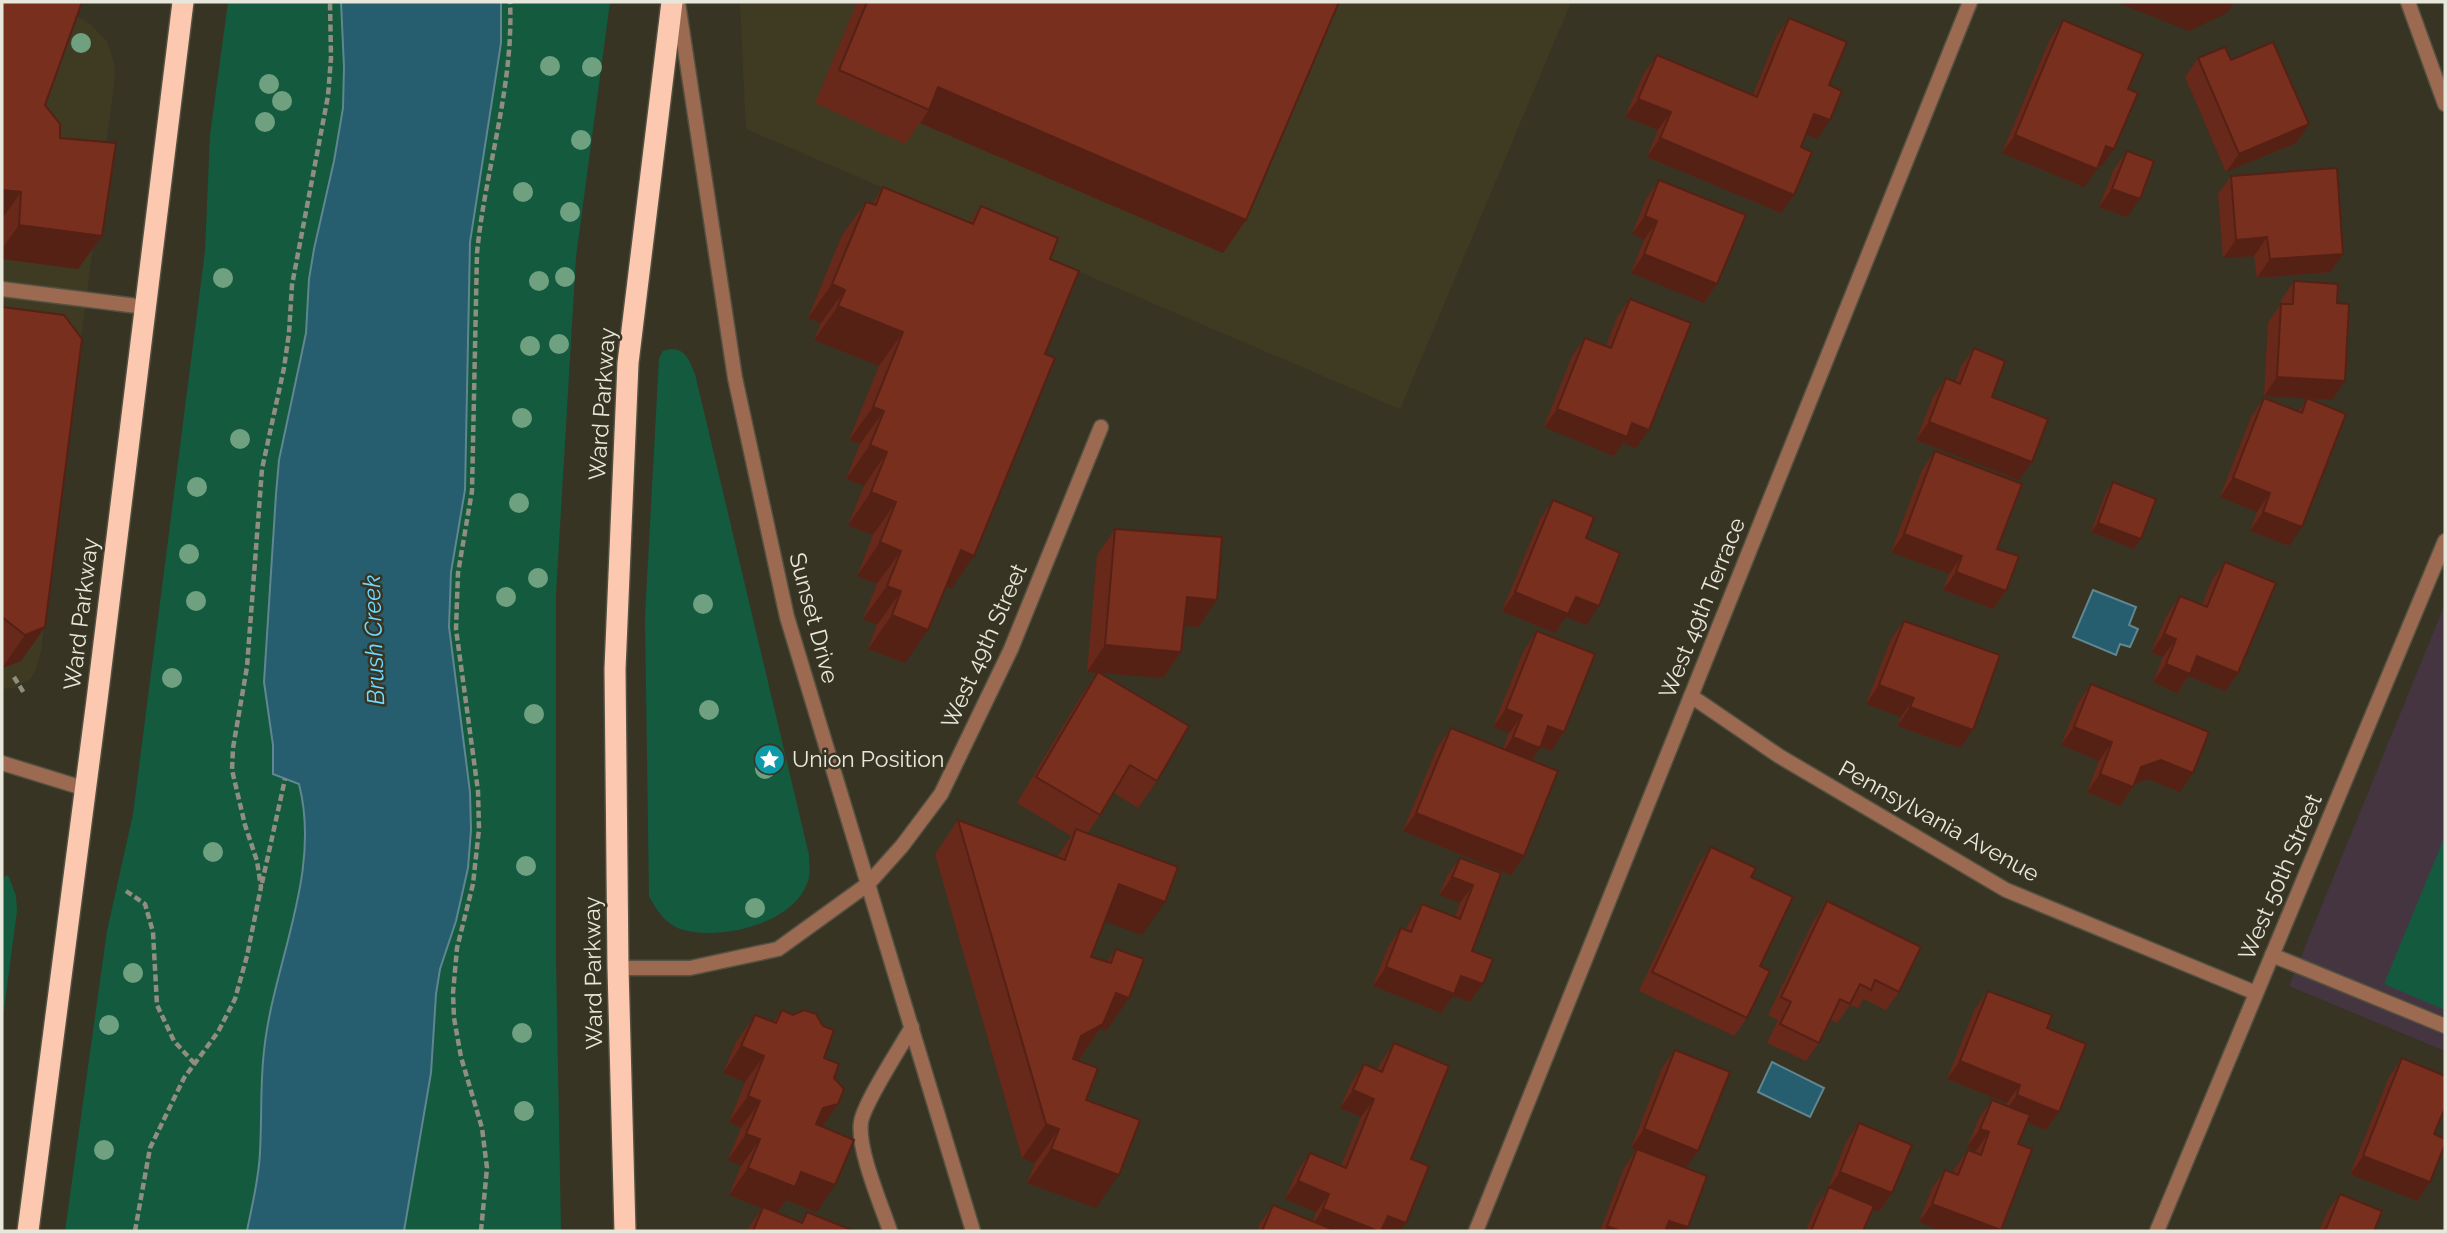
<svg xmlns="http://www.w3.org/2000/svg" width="2447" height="1233" font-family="Raleway,sans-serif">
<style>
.built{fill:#3f3b23}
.education{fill:#453541}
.green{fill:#145a3f}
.water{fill:#265d6f;stroke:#608690;stroke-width:2}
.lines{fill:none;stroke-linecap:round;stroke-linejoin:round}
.lane-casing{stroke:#535141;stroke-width:17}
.street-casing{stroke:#535141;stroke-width:17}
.highway-casing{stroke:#535141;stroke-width:24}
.path{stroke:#908e80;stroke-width:4.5;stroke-dasharray:7 3.5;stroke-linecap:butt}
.lane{stroke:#9c6a50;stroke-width:14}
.street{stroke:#9c6a50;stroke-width:14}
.highway{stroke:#fcc9b0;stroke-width:21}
.tree{fill:#6fa180}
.wall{fill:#68281a}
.shaded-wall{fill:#552115}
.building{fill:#792f1e;stroke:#552115;stroke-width:2}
.labels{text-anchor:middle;stroke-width:5;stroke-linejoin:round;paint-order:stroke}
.street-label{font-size:23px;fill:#e8e7dc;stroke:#373423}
.poi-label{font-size:23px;fill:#e8e7dc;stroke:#373423;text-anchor:start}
.water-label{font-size:24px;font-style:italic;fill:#70daff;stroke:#373423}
</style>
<rect width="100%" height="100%" fill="#373423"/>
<!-- built -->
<g class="built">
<polygon points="2,2 67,10 91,25 107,42 114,63 115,76 41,650 35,672 30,679 14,688 2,689"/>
<polygon points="740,2 1571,2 1400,409 746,129"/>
</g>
<!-- education -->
<polygon class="education" points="2445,604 2445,1051 2289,986"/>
<!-- green -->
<g class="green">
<polygon points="228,2 610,2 576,257 556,594 556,960 561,1231 65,1231 107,931 133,814 205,251 210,135"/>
<path d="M670 349C687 349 689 361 695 374L809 855C809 862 810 871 809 877 799 922 727 939 688 931 669 928 657 912 649 896L645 617 659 358 663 351Z"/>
<polygon points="2445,836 2445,1010 2384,984"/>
<polygon points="8,875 16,896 17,911 2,1025 2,893 4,877"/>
</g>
<!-- water -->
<g class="water">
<path d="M341 2H501V43L470 242 465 490 451 572 449 627 470 792 471 830 468 868 456 921 440 969 436 994 431 1073 404 1231H247C252 1205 259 1179 260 1152 262 1119 260 1085 264 1051 273 963 322 874 299 784L273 774V745L264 682 276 494 279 460 306 333 309 279 314 249 334 161 343 108 344 67Z"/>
<polygon points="2093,590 2136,607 2129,625 2138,629 2130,647 2120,644 2116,655 2073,637"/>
<polygon points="1772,1062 1824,1088 1810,1117 1758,1092"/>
</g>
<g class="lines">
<defs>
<g id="lane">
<polyline points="2,289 145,307"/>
<polyline points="2272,955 2445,1026"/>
<path d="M890 1231C881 1204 857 1149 861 1122 864 1103 900 1048 912 1027"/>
</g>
<g id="street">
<polyline points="2408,2 2445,104"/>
<polyline points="678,3 735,378 787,617 973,1231"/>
<polyline points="1691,696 1779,756 2006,890 2256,993"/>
<polyline points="2,763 86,789"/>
<polyline points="618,968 690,968 778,949 868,884 902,846 941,794 1011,649 1101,427"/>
<polyline points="1476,1231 1970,2"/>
<polyline points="2157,1231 2445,541"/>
</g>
<g id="highway">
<polyline points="28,1231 97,700 183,2"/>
<polyline points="625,1231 618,968 615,669 628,363 672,2"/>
</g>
</defs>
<!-- lane casing -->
<use href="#lane" class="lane-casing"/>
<!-- street casing -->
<use href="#street" class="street-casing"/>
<!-- highway casing -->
<use href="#highway" class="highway-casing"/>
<!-- path -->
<g class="path">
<polyline points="14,677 24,693"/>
<polyline points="262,883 285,779"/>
<polyline points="126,891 145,904 153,932 157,1005 174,1041 195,1064"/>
<polyline points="135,1231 150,1148 184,1078 218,1032 235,999 247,956 261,887 257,861 245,825 232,770 233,748 247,667 262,469 284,368 289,333 292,285 328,96 331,58 330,2"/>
<path d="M481 1231 487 1168 482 1128 461 1057 454 1018 453 993 457 948 473 884 479 829 478 791 456 629 458 573 472 491 477 253C485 170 514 86 510 2"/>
</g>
<!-- lane -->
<use href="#lane" class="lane"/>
<!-- street -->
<use href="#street" class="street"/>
<!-- highway -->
<use href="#highway" class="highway"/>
</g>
<!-- trees -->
<g class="tree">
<circle cx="81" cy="43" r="10"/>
<circle cx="550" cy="66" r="10"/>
<circle cx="592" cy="67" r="10"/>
<circle cx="269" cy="84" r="10"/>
<circle cx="282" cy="101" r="10"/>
<circle cx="265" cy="122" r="10"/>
<circle cx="581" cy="140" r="10"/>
<circle cx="523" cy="192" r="10"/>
<circle cx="570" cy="212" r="10"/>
<circle cx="565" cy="277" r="10"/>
<circle cx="223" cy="278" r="10"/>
<circle cx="539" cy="281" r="10"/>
<circle cx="559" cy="344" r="10"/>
<circle cx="530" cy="346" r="10"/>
<circle cx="522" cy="418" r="10"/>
<circle cx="240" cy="439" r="10"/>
<circle cx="197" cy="487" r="10"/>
<circle cx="519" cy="503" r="10"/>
<circle cx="189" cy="554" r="10"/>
<circle cx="538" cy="578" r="10"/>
<circle cx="506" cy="597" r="10"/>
<circle cx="196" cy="601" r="10"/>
<circle cx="703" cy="604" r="10"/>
<circle cx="172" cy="678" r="10"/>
<circle cx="709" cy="710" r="10"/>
<circle cx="534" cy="714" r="10"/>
<circle cx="765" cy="769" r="10"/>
<circle cx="213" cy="852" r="10"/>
<circle cx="526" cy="866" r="10"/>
<circle cx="755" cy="908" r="10"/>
<circle cx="133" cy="973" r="10"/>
<circle cx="109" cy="1025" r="10"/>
<circle cx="522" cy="1033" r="10"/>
<circle cx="524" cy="1111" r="10"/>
<circle cx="104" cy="1150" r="10"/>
</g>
<!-- wall -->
<g class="wall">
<polygon points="2,2 60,138 78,269 2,259"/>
<polygon points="857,2 1339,2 1246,220 1223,253 920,123 905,144 815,103"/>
<polygon points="1789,18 1829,85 1817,139 1806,134 1801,147 1794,195 1781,213 1647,157 1658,130 1625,117 1644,73 1657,55 1753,95 1776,37"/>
<polygon points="2063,20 2128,89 2114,149 2101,167 2098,166 2084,187 2002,153 2050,39"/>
<polygon points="2198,58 2231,60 2309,124 2296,143 2226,172 2185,77"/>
<polygon points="2127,151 2127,217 2099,207 2114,169"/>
<polygon points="2231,176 2343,254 2330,272 2257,278 2254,256 2223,258 2218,194"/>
<polygon points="1659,180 1717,284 1704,303 1631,273 1644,240 1632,234 1646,199"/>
<polygon points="883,187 969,222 981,206 1050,259 1045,354 951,589 946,587 905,663 868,649 877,625 863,619 877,584 857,576 873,535 848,525 864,486 846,479 860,444 849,440 879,366 814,340 821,323 808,318 842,235 866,202 872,204"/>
<polygon points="2294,281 2332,400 2264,396 2268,322 2281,304 2281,300"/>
<polygon points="1630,299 1636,448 1623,443 1614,456 1544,427 1572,356 1585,338 1606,346 1617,317"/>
<polygon points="2,307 82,339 21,661 2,668"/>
<polygon points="1974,348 1992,397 2019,480 1916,440 1933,397 1946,378 1955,382 1961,366"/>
<polygon points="2264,398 2298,412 2307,398 2289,546 2250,531 2257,512 2220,497 2251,417"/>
<polygon points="1935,451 1997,549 2006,591 1993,609 1943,590 1949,574 1891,552 1922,470"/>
<polygon points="2113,482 2141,539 2134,549 2091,532 2106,492"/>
<polygon points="1553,500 1586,538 1586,625 1566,617 1555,633 1502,611 1540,519"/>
<polygon points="1115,529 1217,600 1198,627 1184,625 1181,652 1163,678 1101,673 1157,781 1138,808 1114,793 1100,815 1087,834 1142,935 1105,921 1091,957 1107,962 1116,949 1106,1031 1100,1029 1080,1058 1076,1060 1086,1100 1096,1208 1027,1183 1035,1163 1022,1158 935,854 958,820 1057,857 1071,836 1017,803 1080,698 1097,673 1087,672 1097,555"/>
<polygon points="2225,562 2225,691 2188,676 2177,693 2153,682 2163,657 2151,652 2167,615 2180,596 2202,605 2212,580"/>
<polygon points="1904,621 1960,748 1897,726 1901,717 1866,704 1891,639"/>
<polygon points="1537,631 1564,732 1551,751 1540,746 1531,760 1524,856 1511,875 1403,831 1438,746 1451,728 1503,749 1509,733 1493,727 1524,650"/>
<polygon points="2091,684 2180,792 2148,779 2135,784 2120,806 2087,792 2099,761 2061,745 2078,703"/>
<polygon points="1711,847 1751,877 1760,966 1747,1018 1734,1036 1639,991 1698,865"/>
<polygon points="1460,858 1501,873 1472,951 1470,1002 1453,996 1441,1013 1373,986 1388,947 1401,928 1406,930 1409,923 1422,904 1455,917 1460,903 1439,895 1447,876"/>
<polygon points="1827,901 1899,992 1886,1010 1864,999 1858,1008 1850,1005 1837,1023 1830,1019 1819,1043 1806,1061 1767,1043 1778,1020 1768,1015 1814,920"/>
<polygon points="1988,991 2047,1028 2046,1130 2027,1122 2018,1144 1919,1222 1932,1188 1945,1170 1953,1173 1955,1168 1968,1150 1975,1153 1976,1151 1967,1147 1979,1118 1992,1100 2007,1106 2007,1103 1947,1079 1975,1009"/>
<polygon points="782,1010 824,1058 834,1078 838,1104 822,1127 817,1212 786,1200 777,1213 800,1222 807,1212 854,1231 746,1231 762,1208 729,1195 741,1166 728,1160 741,1128 729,1122 745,1082 723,1073 736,1042 755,1015 773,1022"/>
<polygon points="1394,1043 1411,1159 1406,1223 1400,1231 1257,1231 1260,1223 1273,1205 1313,1221 1316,1212 1285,1199 1297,1172 1310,1153 1341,1166 1361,1117 1340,1108 1351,1083 1364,1064 1377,1070 1381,1062"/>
<polygon points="1675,1050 1686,1168 1685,1231 1600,1231 1624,1168 1636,1150 1631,1148 1662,1068"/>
<polygon points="2402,1058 2434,1134 2430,1182 2417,1201 2350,1174 2389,1077"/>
<polygon points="1859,1123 1892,1193 1879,1212 1873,1209 1863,1231 1806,1231 1816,1206 1827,1191 1846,1142"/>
<polygon points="2340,1194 2374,1231 2319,1231 2327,1212"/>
</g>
<!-- shaded-wall -->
<g class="shaded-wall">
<polygon points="2116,2 2234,2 2227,13 2189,31"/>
<polygon points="938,87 1246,220 1223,253 920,123 929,110"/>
<polygon points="1638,99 1671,112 1658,130 1625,117"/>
<polygon points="1814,114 1830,120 1817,139 1801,132"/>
<polygon points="2309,124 2296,143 2226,172 2239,154"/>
<polygon points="2015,135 2097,169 2084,187 2002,153"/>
<polygon points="1660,138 1794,195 1781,213 1647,157"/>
<polygon points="2106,146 2114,149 2101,167 2093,164"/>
<polygon points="2112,189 2140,199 2127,217 2099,207"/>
<polygon points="2,190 21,192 2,219"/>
<polygon points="1645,216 1657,221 1644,240 1632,234"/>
<polygon points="19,225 102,236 78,269 2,259 2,249"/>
<polygon points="2267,237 2254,256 2223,258 2236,240"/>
<polygon points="1644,254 1717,284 1704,303 1631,273"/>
<polygon points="2343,254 2330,272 2257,278 2270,259"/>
<polygon points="832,284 845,290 821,323 808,318"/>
<polygon points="838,306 903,332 879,366 814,340"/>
<polygon points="2277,377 2345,381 2332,400 2264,396"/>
<polygon points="873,407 884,411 860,444 849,440"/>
<polygon points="1557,409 1632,423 1649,430 1636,448 1623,443 1614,456 1544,427"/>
<polygon points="1929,422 2032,462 2019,480 1916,440"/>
<polygon points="870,445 887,452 864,486 846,479"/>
<polygon points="2233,478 2270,493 2257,512 2220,497"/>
<polygon points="871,492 896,502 873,535 848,525"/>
<polygon points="2263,512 2302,527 2289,546 2250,531"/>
<polygon points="2098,523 2141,539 2134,549 2091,532"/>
<polygon points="1904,534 1962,556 1949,574 1891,552"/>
<polygon points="880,542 901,551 877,584 857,576"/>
<polygon points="961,550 974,556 951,589 937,584"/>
<polygon points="1956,572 2006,591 1993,609 1943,590"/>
<polygon points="887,586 901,591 877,625 863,619"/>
<polygon points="1515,592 1576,597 1599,606 1586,625 1566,617 1555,633 1502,611"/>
<polygon points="1187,597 1217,600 1198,627 1168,624"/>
<polygon points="892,615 928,630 905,663 868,649"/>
<polygon points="45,627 21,661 2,668 25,635"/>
<polygon points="2164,634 2176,639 2163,657 2151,652"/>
<polygon points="1105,645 1181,652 1163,678 1087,672"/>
<polygon points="2197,656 2238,673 2225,691 2188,676 2177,693 2153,682 2166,664"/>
<polygon points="1879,685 1914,698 1901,717 1866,704"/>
<polygon points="1910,707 1973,730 1960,748 1897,726"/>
<polygon points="1506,709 1522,715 1509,733 1493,727"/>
<polygon points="1548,726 1564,732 1551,751 1535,744"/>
<polygon points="2074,727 2112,742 2099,761 2061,745"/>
<polygon points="1513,737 1540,748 1527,766 1500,756"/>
<polygon points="2161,760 2193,773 2180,792 2148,779 2130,786 2133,787 2120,806 2087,792 2100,774 2141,767"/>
<polygon points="1416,813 1524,856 1511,875 1403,831"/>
<polygon points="1452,877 1473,885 1460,903 1439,895"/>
<polygon points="1119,884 1165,902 1142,935 1095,918"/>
<polygon points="1386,967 1461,976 1483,984 1470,1002 1453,996 1441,1013 1373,986"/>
<polygon points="1116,993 1129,998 1106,1031 1100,1029 1080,1058 1058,1070 1081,1036"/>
<polygon points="741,1046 764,1056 745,1082 723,1073"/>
<polygon points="1960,1061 2020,1085 2007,1103 1947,1079"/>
<polygon points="1353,1090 1374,1099 1361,1117 1340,1108"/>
<polygon points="2017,1095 2059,1112 2046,1130 2004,1113"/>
<polygon points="748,1096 760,1101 741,1128 729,1122"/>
<polygon points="838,1104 819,1131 805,1134 823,1108"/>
<polygon points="1046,1124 1059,1129 1035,1163 1022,1158"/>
<polygon points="1644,1129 1698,1151 1685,1169 1631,1148"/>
<polygon points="1980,1129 1989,1132 1976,1151 1967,1147"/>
<polygon points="746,1134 760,1139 741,1166 728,1160"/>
<polygon points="1051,1149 1119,1175 1096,1208 1027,1183"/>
<polygon points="2363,1156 2430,1182 2417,1201 2350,1174"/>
<polygon points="748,1168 801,1172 835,1185 817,1212 786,1200 776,1214 729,1195"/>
<polygon points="1840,1172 1892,1193 1879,1212 1828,1191 1829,1187 1827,1191"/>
<polygon points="1298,1181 1329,1194 1316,1212 1285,1199"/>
<polygon points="1932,1204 2001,1230 2000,1231 1942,1231 1919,1222"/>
<polygon points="1323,1209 1388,1216 1406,1223 1400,1231 1319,1231 1310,1228"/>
<polygon points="1669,1221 1688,1227 1685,1231 1662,1231"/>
<polygon points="1607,1226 1621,1231 1604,1231"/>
</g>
<!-- building -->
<g class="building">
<polygon points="2,2 82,2 45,105 60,124 60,138 116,143 102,236 19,225 21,192 2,190"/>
<polygon points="867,2 1339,2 1246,220 938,87 929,110 839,70"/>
<polygon points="1789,18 1847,42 1829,85 1842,91 1830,120 1814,114 1801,147 1812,152 1794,195 1660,138 1671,112 1638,99 1657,55 1757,97"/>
<polygon points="2063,20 2143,54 2128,89 2138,93 2114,149 2106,146 2097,169 2015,135"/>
<polygon points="2273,42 2309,124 2239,154 2198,58 2225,47 2231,60"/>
<polygon points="2127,151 2154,161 2140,199 2112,189"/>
<polygon points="2337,168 2343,254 2270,259 2267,237 2236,240 2231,176"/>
<polygon points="1659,180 1746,215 1717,284 1644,254 1657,221 1645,216"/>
<polygon points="883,187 973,224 981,206 1058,238 1050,259 1079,271 1045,354 1055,358 974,556 961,550 928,630 892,615 901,591 887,586 901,551 880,542 896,502 871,492 887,452 870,445 884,411 873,407 903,332 838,306 845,290 832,284 866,202 876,205"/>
<polygon points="2294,281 2338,284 2337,303 2349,304 2345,381 2277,377 2281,304 2293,304"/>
<polygon points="1630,299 1691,323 1649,430 1632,423 1627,437 1557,409 1585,338 1611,348"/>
<polygon points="2,307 64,315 82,339 45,627 25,635 2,617"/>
<polygon points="1974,348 2005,361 1992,397 2048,419 2032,462 1929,422 1946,378 1960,384"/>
<polygon points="2264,398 2302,413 2307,398 2346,414 2302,527 2263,512 2270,493 2233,478"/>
<polygon points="1935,451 2022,484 1997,549 2019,556 2006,591 1956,572 1962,556 1904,534"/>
<polygon points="2113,482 2156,499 2141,539 2098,523"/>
<polygon points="1553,500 1594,517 1586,538 1620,553 1599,606 1576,597 1568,614 1515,592"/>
<polygon points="1115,529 1222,537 1217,600 1187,597 1181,652 1105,645"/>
<polygon points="2225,562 2276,583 2238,673 2197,656 2190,674 2166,664 2176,639 2164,634 2180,596 2207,607"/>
<polygon points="1904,621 2000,655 1973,730 1910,707 1914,698 1879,685"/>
<polygon points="1537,631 1595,654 1564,732 1548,726 1540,748 1513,737 1522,715 1506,709"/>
<polygon points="1098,672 1189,726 1157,781 1130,765 1100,815 1036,777"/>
<polygon points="2091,684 2209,732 2193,773 2161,760 2141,767 2133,787 2100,774 2112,742 2074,727"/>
<polygon points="1451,728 1558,771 1524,856 1416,813"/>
<polygon points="958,820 1065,860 1076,829 1178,867 1165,902 1119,884 1091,957 1111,963 1116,949 1144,959 1129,998 1116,993 1103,1024 1081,1036 1073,1059 1098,1068 1086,1100 1140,1120 1119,1175 1051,1149 1059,1129 1046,1124"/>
<polygon points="1711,847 1756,868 1751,877 1793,897 1760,966 1770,971 1747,1018 1652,972"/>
<polygon points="1460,858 1501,873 1472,951 1493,959 1483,984 1461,976 1454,994 1386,967 1401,928 1411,932 1422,904 1460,919 1473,885 1452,877"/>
<polygon points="1827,901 1921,947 1899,992 1875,980 1871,990 1860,984 1850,1004 1840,999 1819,1043 1780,1024 1791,1002 1781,997"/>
<polygon points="1988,991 2052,1015 2047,1028 2086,1044 2059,1112 2017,1095 2020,1085 1960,1061"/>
<polygon points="782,1010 793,1015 804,1010 816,1014 823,1026 834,1030 824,1058 839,1064 834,1078 844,1089 838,1104 823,1108 816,1124 854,1140 835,1185 801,1172 795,1187 748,1168 760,1139 746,1134 760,1101 748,1096 764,1056 741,1046 755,1015 776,1023"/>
<polygon points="1394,1043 1449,1066 1411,1159 1429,1166 1406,1223 1388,1216 1381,1231 1378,1231 1323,1209 1329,1194 1298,1181 1310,1153 1346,1168 1374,1099 1353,1090 1364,1064 1382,1072"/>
<polygon points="1675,1050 1730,1072 1698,1151 1644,1129"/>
<polygon points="2402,1058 2445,1076 2445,1108 2434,1134 2445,1139 2445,1144 2430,1182 2363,1156"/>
<polygon points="1992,1100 2030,1115 2018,1144 2032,1149 2001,1230 1932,1204 1945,1170 1958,1175 1968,1150 1981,1155 1989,1132 1980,1129"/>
<polygon points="1859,1123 1912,1145 1892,1193 1840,1172"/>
<polygon points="1637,1149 1707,1176 1688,1227 1669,1221 1665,1231 1621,1231 1607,1226"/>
<polygon points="1829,1187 1874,1206 1863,1231 1811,1231"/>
<polygon points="2340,1194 2382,1211 2374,1231 2325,1231"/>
<polygon points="1273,1205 1336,1231 1262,1231"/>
<polygon points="763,1207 802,1223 807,1212 854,1231 753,1231"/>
</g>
<!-- icons -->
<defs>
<symbol id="sight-disc" viewBox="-11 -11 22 22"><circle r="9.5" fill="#0f9aa8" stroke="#373423"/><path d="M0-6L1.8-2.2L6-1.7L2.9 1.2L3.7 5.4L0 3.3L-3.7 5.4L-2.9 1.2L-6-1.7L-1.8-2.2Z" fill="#fff"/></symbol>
</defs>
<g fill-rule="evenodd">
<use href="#sight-disc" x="752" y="742" width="35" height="35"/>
</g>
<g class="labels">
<!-- street labels -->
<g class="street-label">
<text transform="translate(602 404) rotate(-86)" y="8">Ward Parkway</text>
<text transform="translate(1702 608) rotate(-68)" y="8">West 49th Terrace</text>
<text transform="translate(81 614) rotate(-83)" y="8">Ward Parkway</text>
<text transform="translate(814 618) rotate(75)" y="8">Sunset Drive</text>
<text transform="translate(984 646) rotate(-66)" y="8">West 49th Street</text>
<text transform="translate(1939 821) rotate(29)" y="8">Pennsylvania Avenue</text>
<text transform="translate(2280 877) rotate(-67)" y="8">West 50th Street</text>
<text transform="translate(593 973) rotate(-91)" y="8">Ward Parkway</text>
</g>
<!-- poi labels -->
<g class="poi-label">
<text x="792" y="767">Union Position</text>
</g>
<!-- water labels -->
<g class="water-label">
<text transform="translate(374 640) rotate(-92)" y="8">Brush Creek</text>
</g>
</g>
<!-- border -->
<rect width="2447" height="1233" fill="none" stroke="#e8e7dc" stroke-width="7"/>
</svg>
